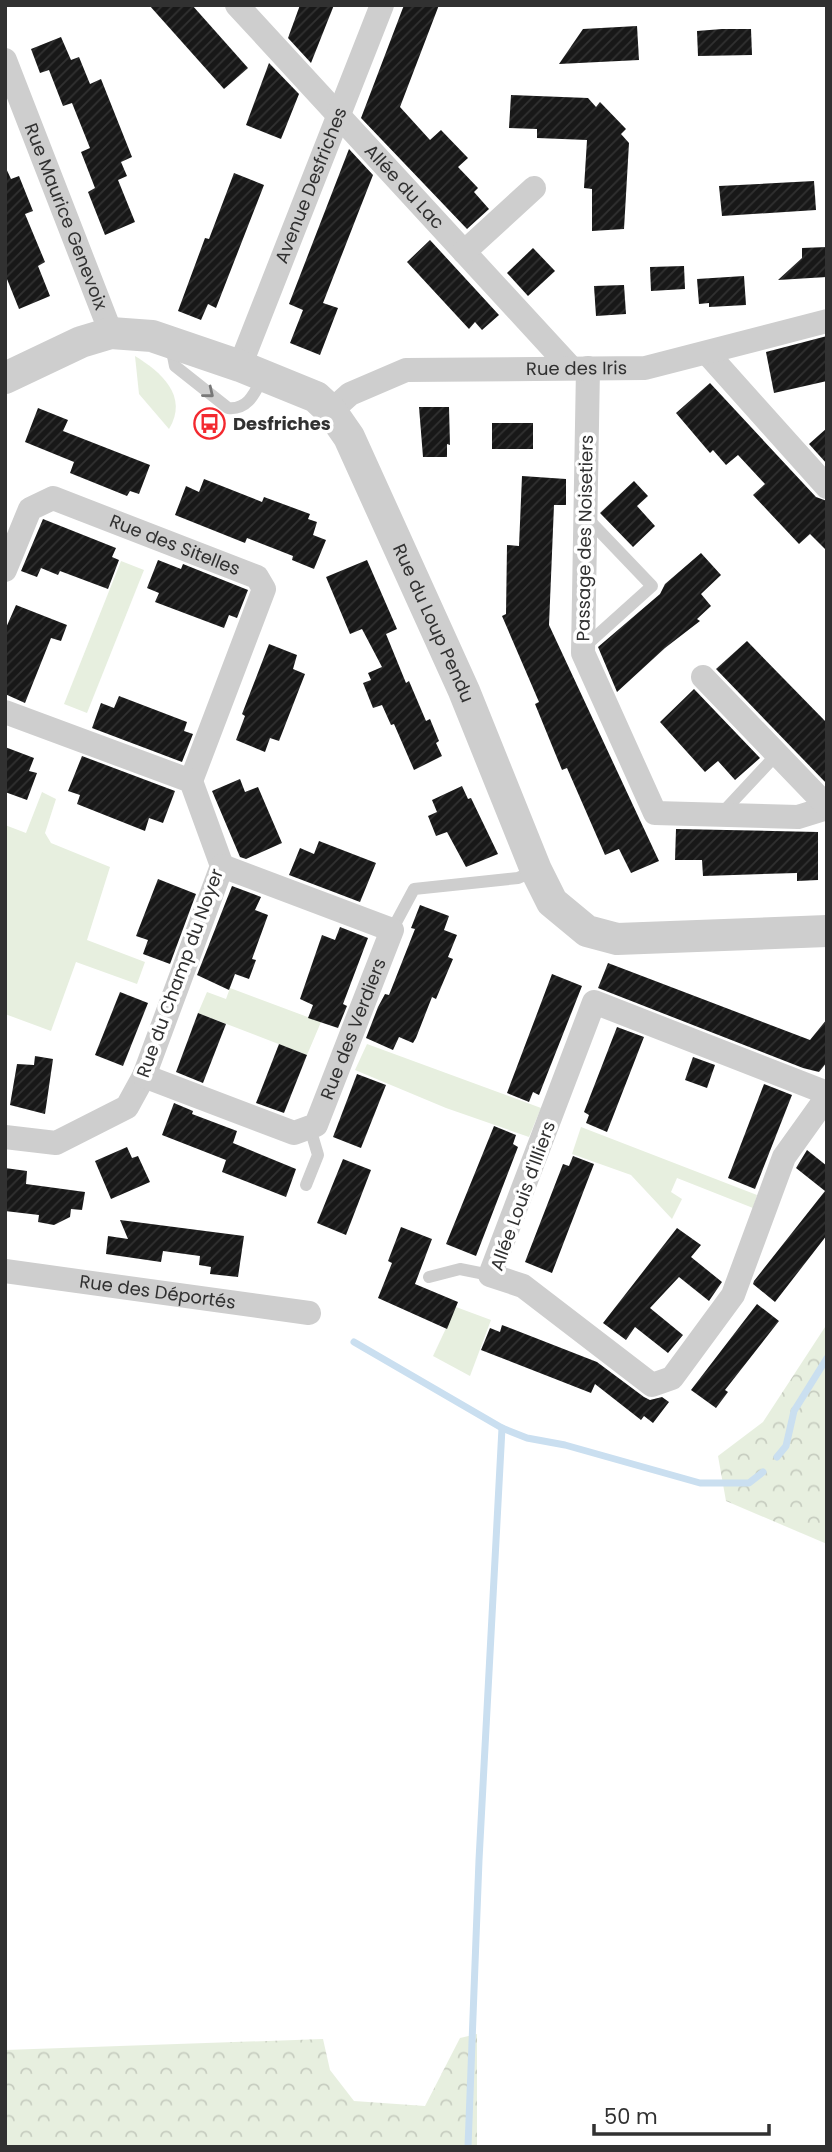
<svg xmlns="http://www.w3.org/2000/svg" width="832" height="2152" font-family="Poppins,sans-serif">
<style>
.green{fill:#e7efdf}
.forest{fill:url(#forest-crowns)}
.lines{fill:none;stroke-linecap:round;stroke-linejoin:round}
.stream{stroke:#cadff0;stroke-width:7}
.building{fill:url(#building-hatch)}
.service{stroke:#cecece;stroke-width:12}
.minor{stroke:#cecece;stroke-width:24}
.tertiary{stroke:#cecece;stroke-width:32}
.oneway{stroke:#787878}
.labels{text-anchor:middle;stroke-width:7;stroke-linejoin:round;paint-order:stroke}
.street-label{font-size:18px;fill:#313131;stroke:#fff}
.poi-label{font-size:18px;font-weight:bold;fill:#313131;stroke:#fff;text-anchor:start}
</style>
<defs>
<pattern id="forest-crowns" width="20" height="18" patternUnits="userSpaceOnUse" patternTransform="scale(1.75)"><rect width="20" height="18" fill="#e7efdf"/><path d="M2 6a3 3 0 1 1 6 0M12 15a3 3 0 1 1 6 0" fill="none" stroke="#c7cdc0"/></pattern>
<pattern id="building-hatch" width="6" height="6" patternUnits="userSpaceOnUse" patternTransform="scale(1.75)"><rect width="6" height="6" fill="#181818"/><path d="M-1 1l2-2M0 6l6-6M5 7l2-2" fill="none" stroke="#313131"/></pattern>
</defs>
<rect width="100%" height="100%" fill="#fff"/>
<!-- green -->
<g class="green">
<path d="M135 356C161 372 189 396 169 429L139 394Z"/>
<polygon points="121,561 144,570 87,713 64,704"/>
<polygon points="42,792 56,799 45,833 51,843 110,867 87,940 145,962 137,984 76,962 51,1031 5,1014 5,825 26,833"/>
<polygon points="230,988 321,1022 307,1055 198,1013 207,992 226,999"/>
<polygon points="367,1044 541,1108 529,1137 446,1108 355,1070"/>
<polygon points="581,1127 757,1195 753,1208 677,1178 671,1192 682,1199 672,1219 631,1175 572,1154"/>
<polygon points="456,1307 491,1320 470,1376 433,1356"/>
</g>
<!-- forest -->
<g class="forest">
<polygon points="827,1324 827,1544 726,1501 718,1456 763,1422"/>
<polygon points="477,2034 477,2147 5,2147 5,2050 323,2039 330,2070 354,2101 425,2106 460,2038"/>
</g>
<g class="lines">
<!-- stream -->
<g class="stream">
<polyline points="354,1342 502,1428 527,1438 565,1445 700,1483 749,1483 763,1472"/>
<polyline points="777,1457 786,1446 794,1411 827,1358"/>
<polyline points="468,2147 479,1860 502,1428"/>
</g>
</g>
<!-- building -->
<g class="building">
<polygon points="149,5 192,5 248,68 224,89"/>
<polygon points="300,5 334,5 311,63 288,38"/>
<polygon points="404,5 439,5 400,107 430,140 441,130 468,158 458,167 478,188 474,192 489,209 467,229 361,118"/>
<polygon points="637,26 639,60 559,64 583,29"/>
<polygon points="722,29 751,29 752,55 698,56 697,31"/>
<polygon points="61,37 71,60 79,57 90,84 101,79 132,157 121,162 127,176 118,180 135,222 105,235 88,192 95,188 81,152 90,148 72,103 63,106 49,70 40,73 31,49"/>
<polygon points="269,63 299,94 281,139 246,125"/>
<polygon points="511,95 588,98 596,107 600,102 626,129 621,134 629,143 624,229 592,231 592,189 584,188 587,140 537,138 537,129 509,128"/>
<polygon points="349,149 373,175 323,303 338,308 320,355 290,343 303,310 289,304"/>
<polygon points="5,166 11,179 19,176 33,211 25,214 45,262 38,266 50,296 19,309 5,274"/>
<polygon points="234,173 264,185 216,308 208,304 201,320 178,311 205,238 209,239"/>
<polygon points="814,181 816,210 722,216 719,186"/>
<polygon points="430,240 499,315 482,330 475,322 469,329 407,262"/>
<polygon points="827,247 827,277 778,280 802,258 802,248"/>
<polygon points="533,248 555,271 528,296 507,273"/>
<polygon points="684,266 685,289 651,291 650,267"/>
<polygon points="744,276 746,305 709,307 709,303 699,304 697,279"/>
<polygon points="624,285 626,314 596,316 594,286"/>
<polygon points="827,336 827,381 774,393 766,352"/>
<polygon points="710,383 816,497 827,501 827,551 810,534 799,544 753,495 765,484 738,455 726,465 713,450 710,453 676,413"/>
<polygon points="419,407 449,407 450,445 447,444 447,457 423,457"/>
<polygon points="38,408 68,420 63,431 150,465 139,494 130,491 127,496 70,473 74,462 25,442"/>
<rect x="492" y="423" width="41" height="26"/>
<polygon points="827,428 827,464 809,444"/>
<polygon points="522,476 566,479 566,505 554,505 549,625 659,861 631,873 619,849 605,855 567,768 562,770 535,704 539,702 502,616 506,614 507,545 519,546"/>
<polygon points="204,479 262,502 264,497 310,514 308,519 317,522 313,535 326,540 314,569 292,560 293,556 247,538 245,543 175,515 186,486 199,492"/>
<polygon points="634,481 648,496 637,506 655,526 633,547 600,513"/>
<polygon points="43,519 116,548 112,557 119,560 108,589 60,571 58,575 41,568 37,577 21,571"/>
<polygon points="701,553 721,575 701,594 711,606 697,619 700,621 665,648 617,692 598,647 660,594 665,584"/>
<polygon points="158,560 181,569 183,564 248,590 237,618 229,615 224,628 155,602 159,593 147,588"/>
<polygon points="367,560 397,629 386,634 406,683 409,681 426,721 430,719 439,741 436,743 442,756 414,770 394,724 391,725 382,705 373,708 363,683 371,680 368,673 382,667 362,629 350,634 326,577"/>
<polygon points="16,605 67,625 61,641 51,638 25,703 5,694 5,630"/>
<polygon points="747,641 827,723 827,784 716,669"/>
<polygon points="269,644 297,655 293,669 305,674 279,741 270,738 265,752 236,740 245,716 242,714"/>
<polygon points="694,689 760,758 735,780 718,761 705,772 660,722"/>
<polygon points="119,696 187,722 184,731 193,734 182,762 92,728 101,703 114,708"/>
<polygon points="5,747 34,758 29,771 37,773 27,800 5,792"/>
<polygon points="82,756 175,791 163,823 149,818 145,831 77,804 80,795 68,791"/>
<polygon points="240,779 245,792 258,787 282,843 246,859 240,857 212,791"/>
<polygon points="462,786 468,799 471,798 498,854 466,867 447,832 436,836 428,816 437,812 432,800"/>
<polygon points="676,829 818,832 818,880 797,881 797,873 703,876 702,860 675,860"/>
<polygon points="319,841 376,863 360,902 289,875 300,848 314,854"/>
<polygon points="158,879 196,894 170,964 143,954 148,940 136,936"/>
<polygon points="232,886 261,897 255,910 268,915 252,959 256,960 249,979 235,974 229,990 197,975"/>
<polygon points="420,905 449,916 444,930 457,935 448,957 453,959 436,999 432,997 416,1038 413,1043 399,1037 393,1050 366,1038 378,1007 385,994 389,995 415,929 411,928"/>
<polygon points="340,927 368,938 343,1004 347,1006 338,1028 308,1018 313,1005 300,999 322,935 335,940"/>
<polygon points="608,963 810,1040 827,1019 827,1062 819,1072 803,1068 598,988"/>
<polygon points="552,974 582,986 539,1095 533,1092 529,1102 507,1093"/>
<polygon points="120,992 148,1003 123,1066 95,1055"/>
<polygon points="198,1013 226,1024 203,1083 176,1072"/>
<polygon points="617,1027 644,1037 607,1132 586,1123 589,1115 584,1112"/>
<polygon points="279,1044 307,1055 284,1113 256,1103"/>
<polygon points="35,1056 53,1059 45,1114 10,1105 17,1064 34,1065"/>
<polygon points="693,1057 715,1065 707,1088 685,1080"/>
<polygon points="357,1074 386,1085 361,1148 333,1137"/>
<polygon points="764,1084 792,1095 755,1189 728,1178"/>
<polygon points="174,1103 193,1111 192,1114 237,1131 233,1143 296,1169 286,1197 222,1172 226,1160 162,1135"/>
<polygon points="494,1126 516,1135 513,1144 518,1147 476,1256 446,1244"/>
<polygon points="127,1147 132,1158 138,1156 150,1182 111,1199 95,1161"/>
<polygon points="807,1150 827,1166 827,1235 775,1302 753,1284 754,1281 825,1191 796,1168"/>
<polygon points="573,1156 594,1164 552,1273 525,1262 563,1164 569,1166"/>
<polygon points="343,1159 371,1170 346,1235 317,1223"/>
<polygon points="5,1168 27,1171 26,1184 85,1192 82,1210 71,1209 70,1217 54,1225 38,1222 39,1215 5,1211"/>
<polygon points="120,1220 244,1236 238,1277 210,1274 211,1267 199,1265 200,1256 163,1251 161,1262 106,1254 108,1236 128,1239"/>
<polygon points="401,1227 432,1239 415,1284 458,1302 447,1329 378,1298 392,1263 388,1261"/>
<polygon points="677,1228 701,1245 691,1257 722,1282 709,1301 679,1277 650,1308 683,1335 668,1353 635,1327 626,1340 603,1323"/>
<polygon points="757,1304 779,1321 725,1390 728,1392 716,1408 691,1390"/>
<polygon points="502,1325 597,1362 644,1397 650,1400 662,1397 669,1402 653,1423 644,1416 641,1420 595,1384 591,1393 481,1350 490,1328 500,1332"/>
</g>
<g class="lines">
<!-- service -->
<g class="service">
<path d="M171 346 175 366 228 408C249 410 255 392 264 375"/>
<polyline points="583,648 652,586 586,517"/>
<polyline points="722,813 777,754"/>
<polyline points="392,930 414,889 518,878 536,870"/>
<polyline points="306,1185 318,1155 310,1128"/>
<polyline points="429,1277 460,1269 490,1275"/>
</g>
<!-- minor -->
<g class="minor">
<path id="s1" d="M237 5 571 368"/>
<path id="s2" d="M5 60 111 333"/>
<polyline points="464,252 534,188"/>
<polyline points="707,353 827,487"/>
<path id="s3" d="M240 366 382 5"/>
<polyline points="588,368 583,653 655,813 798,817 827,808"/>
<path id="s4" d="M331 411 350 394 406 370 645 368 827 321"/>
<path id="s5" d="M5 570 30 509 53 498 257 577 264 589 191 781"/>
<polyline points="703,677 827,806"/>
<polyline points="5,712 191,781 222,866 144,1076 127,1107 56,1143 5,1137"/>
<path id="s6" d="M144 1076 294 1133 316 1125 392 930 222 866"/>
<polyline points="827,1093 594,1002 490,1275 523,1286 652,1385 672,1378 733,1295 784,1157 827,1097"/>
<path id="s7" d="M5 1271 309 1313"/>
</g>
<!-- tertiary -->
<path class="tertiary" id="s8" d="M5 378 81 342 111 333 152 336 240 366 316 397 331 411 349 437 464 691 536 870 552 902 587 931 617 939 827 931"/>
</g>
<!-- one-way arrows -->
<defs><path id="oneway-chevron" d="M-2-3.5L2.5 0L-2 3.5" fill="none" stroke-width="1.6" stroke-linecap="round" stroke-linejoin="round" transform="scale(1.75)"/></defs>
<use class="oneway" href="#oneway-chevron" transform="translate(209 393) rotate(39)"/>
<!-- icons -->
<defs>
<symbol id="bus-ring" viewBox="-11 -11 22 22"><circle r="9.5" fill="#fff" stroke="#f3292f" stroke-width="1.5"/><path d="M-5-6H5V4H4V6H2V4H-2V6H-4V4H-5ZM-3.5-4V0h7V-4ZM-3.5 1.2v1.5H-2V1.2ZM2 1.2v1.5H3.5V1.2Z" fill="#f3292f"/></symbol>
</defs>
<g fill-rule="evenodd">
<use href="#bus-ring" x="192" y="406" width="35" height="35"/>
</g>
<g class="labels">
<!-- street labels -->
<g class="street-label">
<text dy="6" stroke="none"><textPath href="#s3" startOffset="194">Avenue Desfriches</textPath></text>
<text dy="6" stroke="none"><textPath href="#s1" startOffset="247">Allée du Lac</textPath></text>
<text dy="6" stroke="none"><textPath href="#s2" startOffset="168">Rue Maurice Genevoix</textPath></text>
<text dy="6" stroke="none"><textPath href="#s4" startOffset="257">Rue des Iris</textPath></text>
<text transform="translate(585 538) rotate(-89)" y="6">Passage des Noisetiers</text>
<text dy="6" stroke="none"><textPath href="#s5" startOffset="222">Rue des Sitelles</textPath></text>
<text dy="6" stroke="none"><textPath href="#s8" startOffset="588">Rue du Loup Pendu</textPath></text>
<text transform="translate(180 973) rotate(-70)" y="6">Rue du Champ du Noyer</text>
<text dy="6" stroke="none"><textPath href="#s6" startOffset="287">Rue des Verdiers</textPath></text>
<text transform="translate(523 1196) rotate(-70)" y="6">Allée Louis d'Illiers</text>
<text dy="6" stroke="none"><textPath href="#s7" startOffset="154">Rue des Déportés</textPath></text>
</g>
<!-- poi labels -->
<g class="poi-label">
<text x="233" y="430">Desfriches</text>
</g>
</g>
<!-- border -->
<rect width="832" height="2152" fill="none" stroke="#313131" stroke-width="14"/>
<!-- scale -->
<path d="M594 2124v10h175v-10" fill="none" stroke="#313131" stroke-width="3.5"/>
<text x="604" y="2124" font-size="21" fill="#313131" stroke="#ffffff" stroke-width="5" paint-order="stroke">50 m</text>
</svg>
